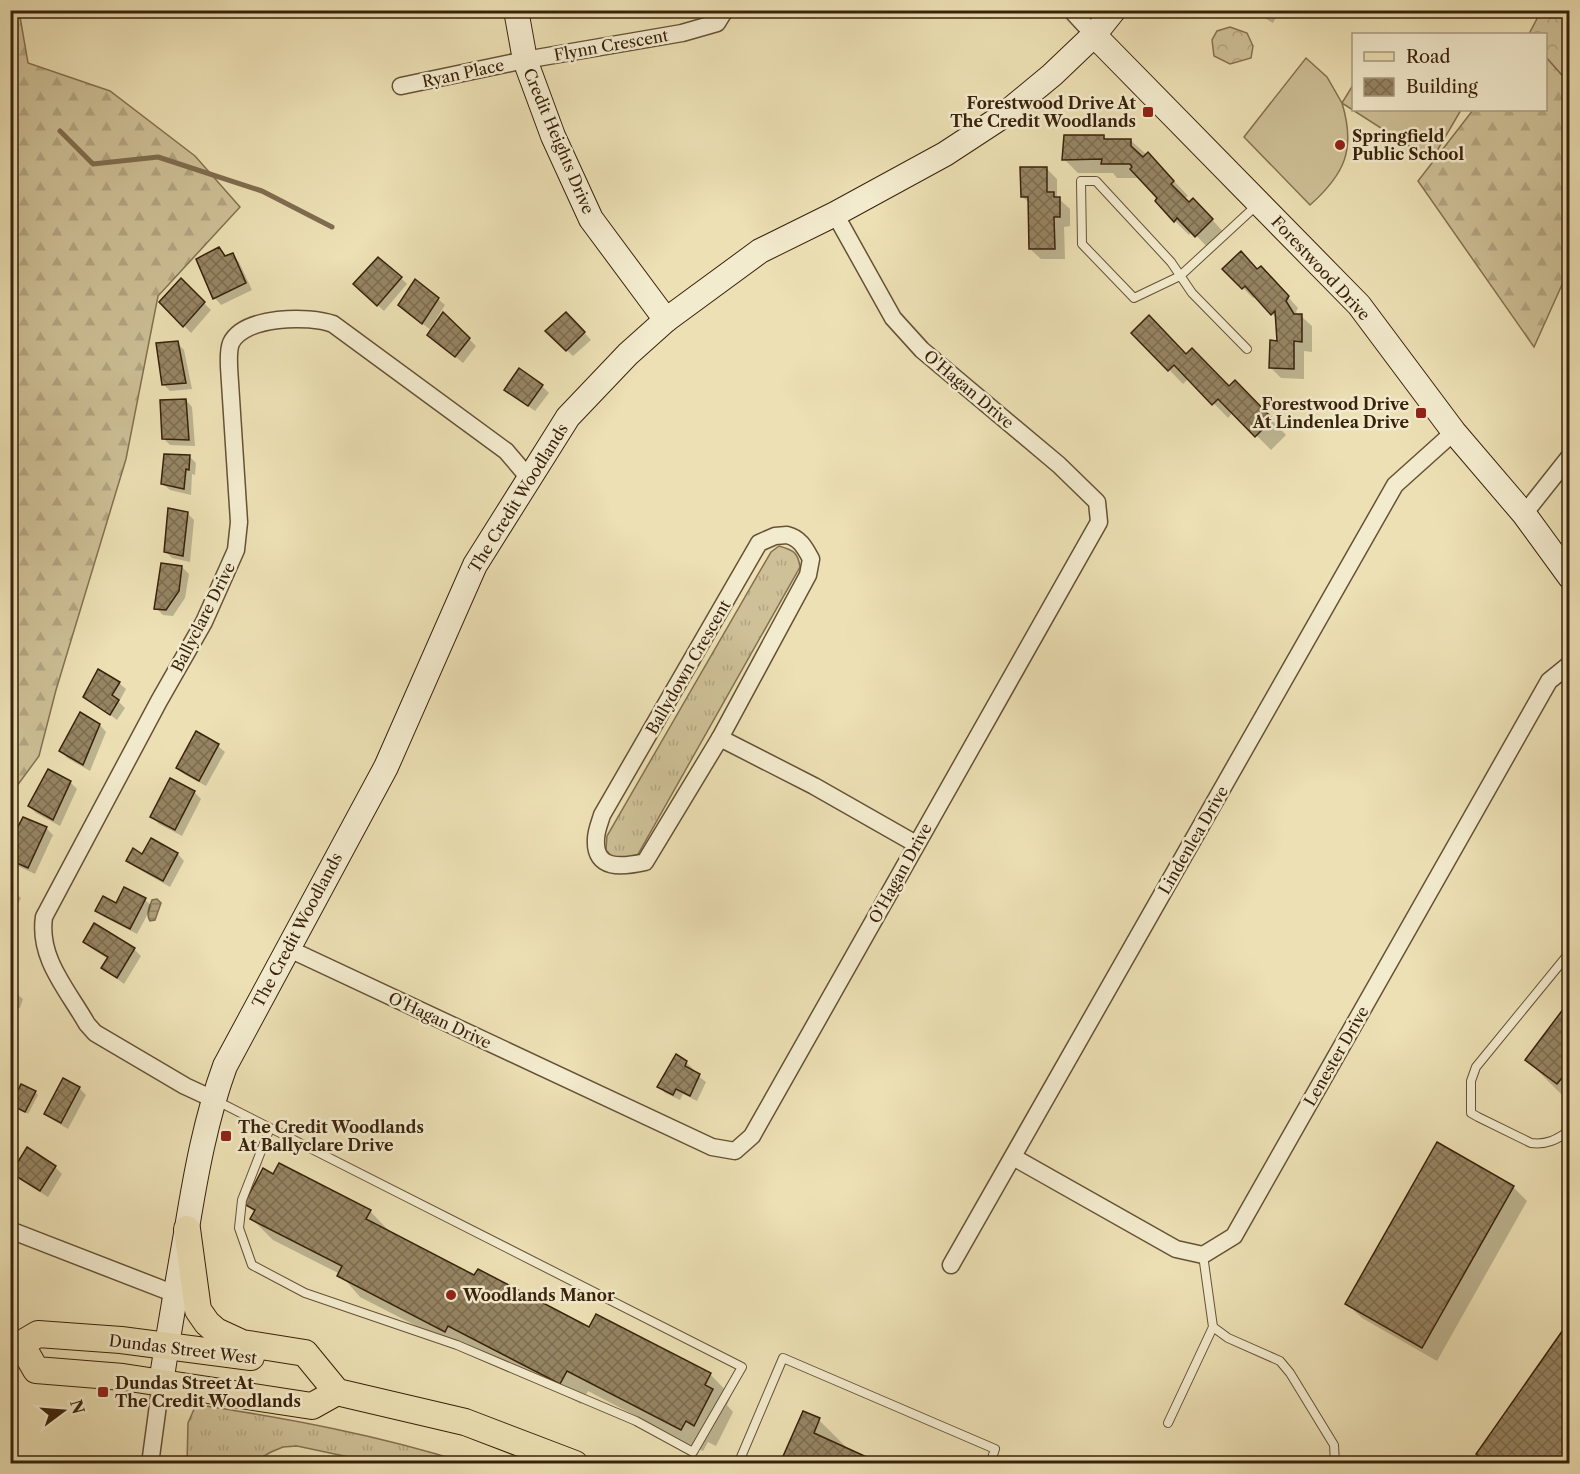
<svg xmlns="http://www.w3.org/2000/svg" width="1580" height="1474" font-family="'Libre Caslon Text',serif">
<style>
.grass{fill:url(#grass-tufts);stroke:#847151;stroke-width:1.5}
.forest{fill:url(#forest-firs);stroke:#847151;stroke-width:1.5}
.park{fill:url(#park-crowns);stroke:#847151;stroke-width:1.5}
.pitch{fill:#cec097;stroke:#847151;stroke-width:1.5}
.water{fill:url(#water-rules);stroke:#806d4e;stroke-width:1.5}
.shadow{fill:#0003}
.lines{fill:none;stroke-linecap:round;stroke-linejoin:round}
.stream{stroke:#806d4e;stroke-width:5}
.building{fill:url(#building-cross-hatch);stroke:#39220b;stroke-width:1.5}
.lane-casing{stroke:#665235;stroke-width:10}
.street-casing{stroke:#665235;stroke-width:19}
.secondary-casing{stroke:#39220b;stroke-width:26}
.primary-casing{stroke:#39220b;stroke-width:28}
.lane{stroke:#f3ebce;stroke-width:8}
.street{stroke:#f3ebce;stroke-width:16}
.secondary{stroke:#f3ebce;stroke-width:24}
.primary{stroke:#ece0b4;stroke-width:26}
.poi-dot{fill:#8f2418;stroke:#f3ebce;stroke-width:2}
.labels{text-anchor:middle;stroke-width:5;stroke-linejoin:round;paint-order:stroke}
.street-label{font-size:16px;fill:#39220b;stroke:#f3ebce}
.poi-label{font-size:16px;font-weight:bold;fill:#39220b;stroke:#f3ebce;text-anchor:start}
</style>
<defs>
<pattern id="grass-tufts" width="24" height="20" patternUnits="userSpaceOnUse" patternTransform="scale(1.5)"><rect width="24" height="20" fill="#cec097"/><path d="M3 7l-1-3M5 7V3M7 7l1-3M15 17l-1-3M17 17v-4M19 17l1-3" fill="none" stroke="#b2a581"/></pattern>
<pattern id="forest-firs" width="22" height="20" patternUnits="userSpaceOnUse" patternTransform="scale(1.5)"><rect width="22" height="20" fill="#cec097"/><path d="M5 1l3.5 6h-7zM16 11l3.5 6h-7z" fill="#b2a581"/></pattern>
<pattern id="park-crowns" width="20" height="18" patternUnits="userSpaceOnUse" patternTransform="scale(1.5)"><rect width="20" height="18" fill="#cec097"/><path d="M2 6a3 3 0 1 1 6 0M12 15a3 3 0 1 1 6 0" fill="none" stroke="#b2a581"/></pattern>
<pattern id="water-rules" width="6" height="5" patternUnits="userSpaceOnUse" patternTransform="scale(1.5)"><rect width="6" height="5" fill="#af9f7b"/><path d="M0 2.5h6" fill="none" stroke="#8f8163"/></pattern>
<pattern id="building-cross-hatch" width="8" height="8" patternUnits="userSpaceOnUse" patternTransform="scale(1.5)"><rect width="8" height="8" fill="#968563"/><path d="M0 0l8 8M0 8l8-8" fill="none" stroke="#7b6c50"/></pattern>
</defs>
<rect width="100%" height="100%" fill="#ece0b4"/>
<filter id="stains"><feTurbulence type="fractalNoise" baseFrequency=".00333" numOctaves="4"/><feColorMatrix values="0 0 0 0 .2 0 0 0 0 .09 0 0 0 0 .02 0 0 0 .5 -.17"/></filter>
<radialGradient id="worn" r=".72"><stop offset=".6" stop-color="#630" stop-opacity="0"/><stop offset="1" stop-color="#630" stop-opacity=".3"/></radialGradient>
<!-- grass -->
<g class="grass">
<path d="M779 546C793 550 798 552 800 567L637 856 614 859 606 850 607 836 771 552Z"/>
<path d="M200 1405C290 1419 378 1435 466 1463H377L297 1446 283 1447 271 1452 252 1463H187L188 1423 195 1407Z"/>
</g>
<!-- forest -->
<g class="forest">
<polygon points="19,11 28,63 110,91 195,156 240,207 158,296 126,459 56,690 39,756 11,794 10,11"/>
<polygon points="1546,57 1569,83 1569,269 1534,347 1418,181 1473,110 1546,110"/>
</g>
<!-- park -->
<g class="park">
<polygon points="1541,11 1569,11 1569,83 1546,57 1546,34 1529,34"/>
<polygon points="1230,27 1247,33 1253,46 1251,58 1230,64 1214,56 1212,40 1217,31"/>
</g>
<!-- pitch -->
<path class="pitch" d="M1306 58 1327 77 1342 103 1353 85 1354 110H1461L1434 156 1426 157 1342 103C1356 149 1345 174 1310 205L1244 137Z"/>
<!-- water -->
<path class="water" d="M157 899 161 903 155 920 150 921C146 915 149 907 152 900Z"/>
<!-- shadow -->
<g class="shadow">
<polygon points="1252,10 1280,10 1273,23"/>
<polygon points="1103,136 1107,140 1130,140 1162,168 1188,196 1184,199 1189,204 1207,214 1226,235 1210,250 1192,231 1189,235 1175,221 1159,197 1141,178 1117,178 1113,173 1078,173 1064,159"/>
<polygon points="1046,168 1057,179 1057,197 1070,209 1070,226 1064,227 1065,259 1041,259 1030,249 1030,204 1022,196"/>
<polygon points="219,249 227,257 233,255 239,262 252,290 221,305 215,298 198,260"/>
<polygon points="1224,269 1258,271 1271,278 1298,308 1296,312 1298,315 1301,316 1312,326 1312,352 1304,351 1304,379 1281,378 1271,368 1279,343 1277,319 1256,295 1253,298"/>
<polygon points="401,278 407,284 384,311 355,284"/>
<polygon points="181,280 211,310 191,333 161,302"/>
<polygon points="438,299 445,305 430,329 432,330 444,314 476,346 463,363 436,341 432,331 406,311"/>
<polygon points="573,320 591,340 573,356 547,331"/>
<polygon points="1133,333 1187,355 1229,388 1235,382 1286,435 1271,450 1233,412 1228,418 1189,378 1183,384"/>
<polygon points="177,343 184,350 192,389 170,391 163,384"/>
<polygon points="542,386 549,393 535,411 506,390"/>
<polygon points="186,400 192,407 195,446 170,445 163,438"/>
<polygon points="189,456 196,463 195,475 192,474 191,495 170,490 163,484"/>
<polygon points="187,513 194,520 190,562 172,558 165,551"/>
<polygon points="182,567 189,574 185,598 173,616 163,615 156,608"/>
<polygon points="119,683 126,689 119,702 125,708 117,720 85,696"/>
<polygon points="81,714 100,725 106,732 90,771 67,758 61,751"/>
<polygon points="218,746 225,752 206,786 184,774 177,768"/>
<polygon points="70,782 77,789 60,826 36,813 29,806"/>
<polygon points="194,792 201,799 182,836 159,824 152,817"/>
<polygon points="46,828 53,835 35,874 18,866 11,859"/>
<polygon points="152,840 178,854 184,861 170,887 135,867 128,860 143,856"/>
<polygon points="10,870 18,877 12,890 21,898 15,910 10,908"/>
<polygon points="145,900 152,906 137,934 104,917 97,911"/>
<polygon points="85,942 134,949 141,956 124,984 103,968 108,959 91,948"/>
<polygon points="10,977 17,983 13,991 23,999 20,1008 10,1005"/>
<polygon points="1570,1002 1570,1103 1527,1060"/>
<polygon points="686,1062 693,1069 692,1071 706,1082 697,1101 683,1094 680,1100 665,1093 659,1086"/>
<polygon points="79,1088 86,1095 68,1129 53,1120 46,1114"/>
<polygon points="35,1092 38,1095 28,1114 13,1104"/>
<polygon points="27,1149 55,1167 62,1174 48,1197 19,1179 13,1172"/>
<polygon points="1513,1187 1527,1201 1437,1361 1362,1318 1347,1304"/>
<polygon points="246,1204 370,1211 391,1233 475,1277 590,1329 710,1374 731,1396 727,1405 733,1412 716,1446 708,1442 703,1451 588,1391 581,1404 470,1346 467,1352 360,1297 340,1274 273,1240 252,1219 255,1213"/>
<polygon points="819,1420 850,1451 786,1464"/>
</g>
<g class="lines">
<!-- stream -->
<polyline class="stream" points="60,131 93,164 158,157 262,191 332,227"/>
</g>
<!-- building -->
<g class="building">
<polygon points="1064,135 1104,135 1104,139 1131,139 1131,146 1143,157 1148,152 1174,181 1171,184 1189,202 1193,198 1213,219 1195,237 1177,218 1174,222 1155,201 1157,198 1130,169 1132,167 1130,164 1101,164 1102,159 1062,160"/>
<polygon points="1020,167 1047,167 1047,192 1054,192 1054,197 1060,197 1060,217 1054,217 1055,249 1029,249 1028,197 1021,197"/>
<polygon points="219,247 225,256 233,253 246,283 213,299 196,259"/>
<polygon points="1241,251 1257,269 1261,266 1289,296 1286,301 1294,314 1302,314 1302,342 1294,341 1294,369 1269,368 1270,340 1277,341 1275,311 1271,315 1245,286 1242,289 1222,269"/>
<polygon points="378,257 402,277 377,306 353,284"/>
<polygon points="181,278 205,302 183,327 159,302"/>
<polygon points="415,279 439,298 422,324 398,305"/>
<polygon points="443,312 470,338 455,357 427,335"/>
<polygon points="566,312 585,332 566,351 545,331"/>
<polygon points="1149,315 1186,354 1192,348 1229,386 1235,380 1273,419 1255,437 1218,399 1212,405 1174,365 1168,371 1131,333"/>
<polygon points="178,341 186,383 162,385 156,343"/>
<polygon points="519,368 543,385 528,406 504,390"/>
<polygon points="186,399 189,440 162,439 160,400"/>
<polygon points="164,454 190,455 189,470 186,469 184,489 161,484"/>
<polygon points="168,508 188,512 183,556 164,552"/>
<polygon points="161,563 182,566 179,591 166,610 154,609"/>
<polygon points="98,669 120,682 112,695 119,700 110,715 83,697"/>
<polygon points="80,712 100,724 83,765 59,751"/>
<polygon points="196,731 219,744 199,781 176,768"/>
<polygon points="48,769 71,781 53,820 28,806"/>
<polygon points="170,778 195,791 175,830 150,817"/>
<polygon points="23,817 47,827 28,868 10,860 14,847 10,842"/>
<polygon points="151,838 178,853 163,881 126,861 133,848 142,854"/>
<polygon points="124,887 146,898 130,929 95,911 103,896 116,903"/>
<polygon points="94,923 135,948 117,978 101,968 108,957 83,942"/>
<polygon points="10,988 17,991 13,1002 10,1001"/>
<polygon points="1570,1000 1570,1068 1557,1084 1525,1060"/>
<polygon points="676,1054 687,1061 685,1066 700,1074 690,1096 676,1089 673,1095 657,1087"/>
<polygon points="63,1078 80,1087 61,1123 44,1114"/>
<polygon points="21,1084 36,1091 25,1112 11,1105"/>
<polygon points="1437,1142 1514,1186 1422,1348 1345,1304"/>
<polygon points="27,1147 56,1166 40,1191 11,1173"/>
<polygon points="279,1163 371,1210 366,1219 474,1275 478,1269 589,1327 596,1314 711,1373 705,1385 713,1389 694,1426 686,1421 681,1430 567,1371 560,1384 448,1326 445,1332 337,1276 342,1266 250,1219 255,1210 244,1204 263,1168 273,1174"/>
<polygon points="1570,1320 1570,1464 1489,1464 1476,1454"/>
<polygon points="803,1411 820,1418 814,1433 882,1464 787,1464 781,1461"/>
<polygon points="10,1460 34,1464 10,1464"/>
</g>
<g class="lines">
<defs>
<g id="lane">
<polyline points="1247,349 1192,293 1171,262 1096,181 1081,181 1082,244 1134,298 1180,276 1258,204"/>
<path d="M1570 952 1476 1067 1471 1081V1113L1478 1117 1531 1143C1546 1145 1557 1140 1570 1130"/>
<polyline points="217,1101 742,1367 693,1452 636,1421 457,1345 305,1293 252,1265 239,1228 242,1200 270,1128"/>
<polyline points="1213,1327 1228,1338 1280,1361 1290,1373 1334,1445 1335,1464"/>
<polyline points="1168,1423 1213,1327 1203,1255"/>
<polyline points="738,1464 783,1358 995,1449 990,1464"/>
</g>
<g id="street">
<polyline points="1071,10 1094,35"/>
<polyline points="401,86 525,60 682,33 717,23 725,10"/>
<polyline points="1524,514 1570,456"/>
<path d="M787 535C800 538 805 548 811 559L808 575 720 738 645 862C623 867 594 871 596 839 596 831 600 822 602 815L759 543 775 536Z"/>
<polyline points="720,738 814,786 916,844"/>
<polyline points="287,948 712,1147 735,1151 752,1136 1099,522 1097,502 1059,465 922,350 893,318 835,214"/>
<path d="M213 1099 185 1086 95 1033 87 1024C67 989 38 958 44 917L159 701 204 622 236 550 239 522 229 367C229 359 228 351 231 343 244 316 309 315 333 324L506 451 529 478"/>
<polyline points="1013,1157 1176,1249 1203,1255 1234,1236 1549,681 1570,664"/>
<polyline points="10,1230 175,1294"/>
<polyline points="951,1265 1395,485 1454,432"/>
<polyline points="150,1464 161,1383"/>
</g>
<g id="secondary">
<polyline points="516,10 525,60 553,136 591,219 666,320"/>
<polyline points="1094,35 1359,305 1454,432 1524,514 1570,577"/>
<path d="M161 1383C169 1331 178 1279 187 1228 196 1173 206 1118 225 1066L386 767 475 565 568 417 628 354 666 320 760 251 835 214 945 154 1000 118 1052 75 1094 35 1114 10"/>
</g>
<g id="primary">
<polyline points="187,1229 198,1310 207,1323 216,1331 242,1343 305,1353 337,1392 465,1422 575,1464"/>
<polyline points="10,1344 21,1344 38,1334 121,1340 251,1357"/>
<polyline points="21,1344 36,1370 123,1377 312,1406 337,1392"/>
</g>
</defs>
<!-- lane casing -->
<use href="#lane" class="lane-casing"/>
<!-- street casing -->
<use href="#street" class="street-casing"/>
<!-- secondary casing -->
<use href="#secondary" class="secondary-casing"/>
<!-- primary casing -->
<use href="#primary" class="primary-casing"/>
<!-- lane -->
<use href="#lane" class="lane"/>
<!-- street -->
<use href="#street" class="street"/>
<!-- secondary -->
<use href="#secondary" class="secondary"/>
<!-- primary -->
<use href="#primary" class="primary"/>
</g>
<!-- markers -->
<g class="poi-dot">
<rect x="1142" y="106" width="12" height="12" rx="3"/>
<circle cx="1340" cy="145" r="6"/>
<rect x="1415" y="407" width="12" height="12" rx="3"/>
<rect x="220" y="1130" width="12" height="12" rx="3"/>
<circle cx="451" cy="1295" r="6"/>
<rect x="97" y="1386" width="12" height="12" rx="3"/>
</g>
<g class="labels">
<!-- street labels -->
<g class="street-label">
<text transform="translate(611 45) rotate(-10)" y="6">Flynn Crescent</text>
<text transform="translate(463 73) rotate(-12)" y="6">Ryan Place</text>
<text transform="translate(559 141) rotate(67)" y="6">Credit Heights Drive</text>
<text transform="translate(1321 268) rotate(47)" y="6">Forestwood Drive</text>
<text transform="translate(969 389) rotate(40)" y="6">O'Hagan Drive</text>
<text transform="translate(518 498) rotate(-58)" y="6">The Credit Woodlands</text>
<text transform="translate(203 617) rotate(-63)" y="6">Ballyclare Drive</text>
<text transform="translate(688 667) rotate(-60)" y="6">Ballydown Crescent</text>
<text transform="translate(1193 840) rotate(-60)" y="6">Lindenlea Drive</text>
<text transform="translate(900 873) rotate(-61)" y="6">O'Hagan Drive</text>
<text transform="translate(297 930) rotate(-62)" y="6">The Credit Woodlands</text>
<text transform="translate(440 1020) rotate(25)" y="6">O'Hagan Drive</text>
<text transform="translate(1336 1056) rotate(-60)" y="6">Lenester Drive</text>
<text transform="translate(183 1349) rotate(7)" y="6">Dundas Street West</text>
</g>
<!-- poi labels -->
<g class="poi-label">
<text x="1136" y="109" text-anchor="end">Forestwood Drive At<tspan x="1136" dy="18">The Credit Woodlands</tspan></text>
<text x="1352" y="142">Springfield<tspan x="1352" dy="18">Public School</tspan></text>
<text x="1409" y="410" text-anchor="end">Forestwood Drive<tspan x="1409" dy="18">At Lindenlea Drive</tspan></text>
<text x="238" y="1133">The Credit Woodlands<tspan x="238" dy="18">At Ballyclare Drive</tspan></text>
<text x="463" y="1301">Woodlands Manor</text>
<text x="115" y="1389">Dundas Street At<tspan x="115" dy="18">The Credit Woodlands</tspan></text>
</g>
</g>
<!-- margin -->
<rect width="1580" height="1474" fill="none" stroke="#ece0b4" stroke-width="36"/>
<rect x="12" y="12" width="1556" height="1450" fill="none" stroke="#39220b" stroke-width="3"/>
<rect x="18" y="18" width="1544" height="1438" fill="none" stroke="#39220b" stroke-width="1.5"/>
<!-- legend -->
<rect x="1352" y="33" width="195" height="78" fill="#f3ebce" stroke="#a99b80" stroke-width="1.5"/>
<rect x="1364" y="52" width="30" height="9" fill="#ece0b4" stroke="#a99b80" stroke-width="1.5"/>
<text x="1406" y="63" font-size="18" fill="#39220b">Road</text>
<rect x="1364" y="78" width="30" height="18" fill="url(#building-cross-hatch)" stroke="#a99b80" stroke-width="1.5"/>
<text x="1406" y="93" font-size="18" fill="#39220b">Building</text>
<!-- north arrow -->
<g transform="translate(63 1411) rotate(74)" stroke="#f3ebce" stroke-width="4.5" paint-order="stroke">
<path d="M0-4.5L10 22L0 15L-10 22Z" fill="#39220b"/>
<text y="-9" font-size="16" font-weight="bold" text-anchor="middle" fill="#39220b">N</text>
</g>
<rect width="100%" height="100%" filter="url(#stains)"/>
<rect width="100%" height="100%" fill="url(#worn)"/>
</svg>
